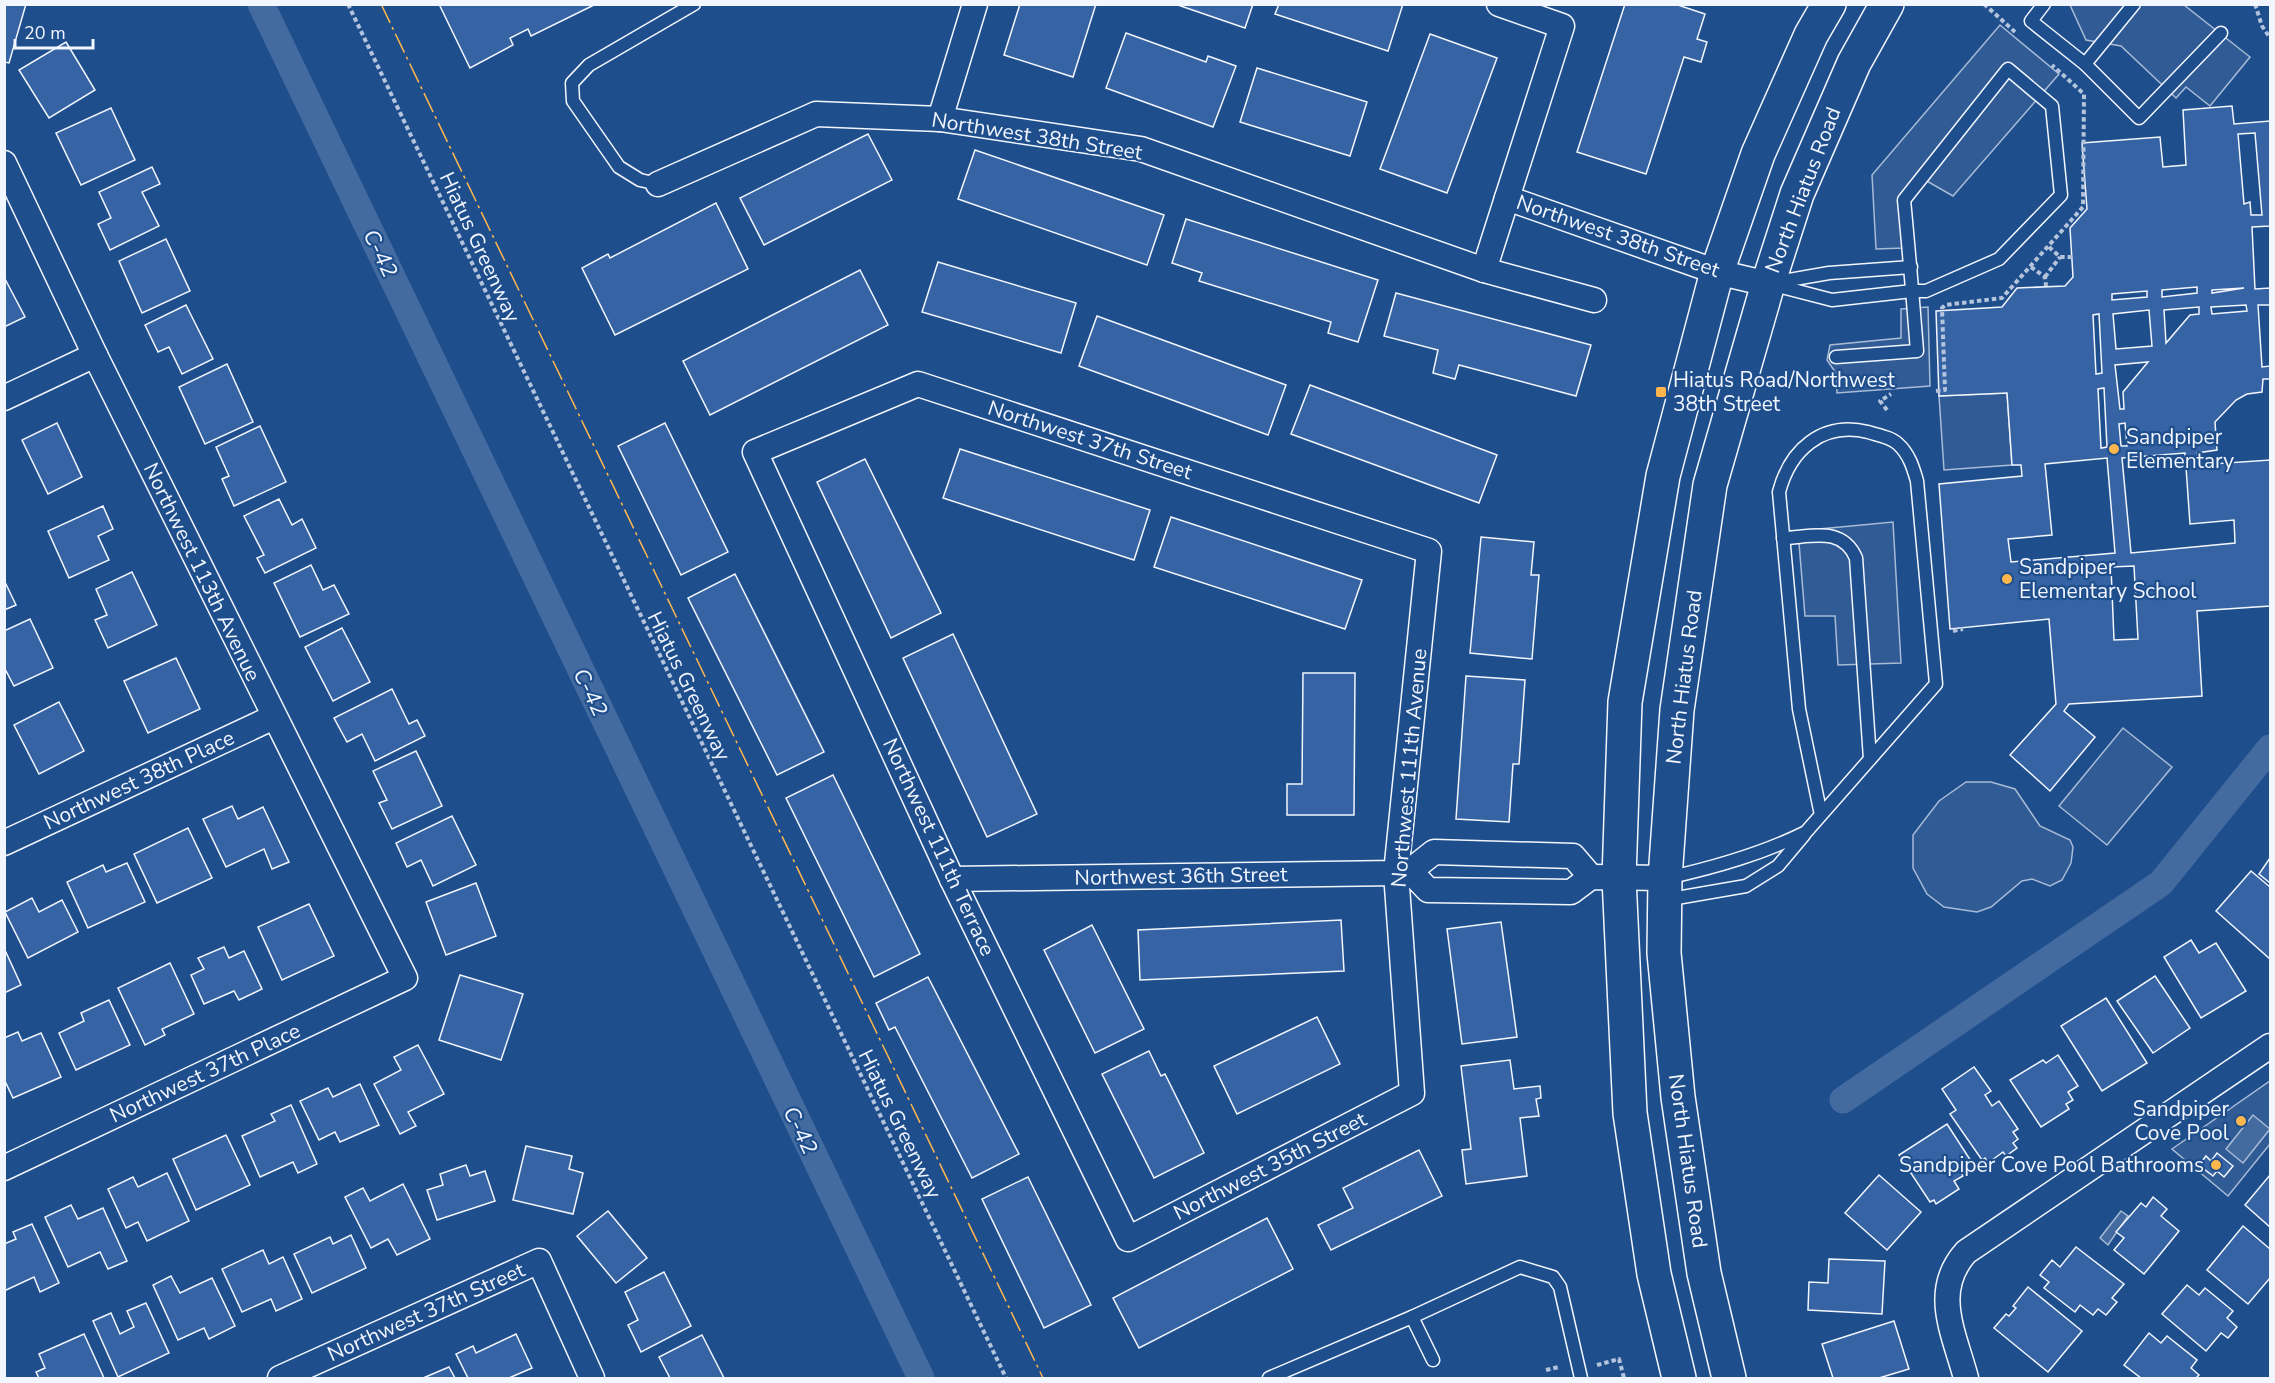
<svg xmlns="http://www.w3.org/2000/svg" width="2275" height="1383" font-family="'Nunito Sans',sans-serif">
<style>
.built{fill:#305b95;stroke:#a8bbd7;stroke-width:1.5}
.water{fill:#446ba0;stroke:#a8bbd7;stroke-width:1.5}
.lines{fill:none;stroke-linecap:round;stroke-linejoin:round}
.canal{stroke:#446ba0;stroke-width:27}
.building{fill:#3563a3;stroke:#f2f6ff;stroke-width:1.5;fill-rule:evenodd}
.service-casing{stroke:#f2f6ff;stroke-width:15}
.minor-casing{stroke:#f2f6ff;stroke-width:27}
.secondary-casing{stroke:#f2f6ff;stroke-width:36}
.path{stroke:#b3c4dc;stroke-width:4;stroke-dasharray:4.5 3;stroke-linecap:butt}
.service{stroke:#1f4e8c;stroke-width:12}
.minor{stroke:#1f4e8c;stroke-width:24}
.secondary{stroke:#1f4e8c;stroke-width:33}
.power{stroke:#ffb74d;stroke-width:1.5;stroke-dasharray:21 4.5 3 4.5;stroke-linecap:butt}
.poi-dot{fill:#ffb74d;stroke:#1f4e8c;stroke-width:2}
.labels{text-anchor:middle;stroke-width:4.5;stroke-linejoin:round;paint-order:stroke}
.street-label{font-size:21px;fill:#f2f6ff;stroke:#1f4e8c}
.poi-label{font-size:21px;fill:#f2f6ff;stroke:#1f4e8c;text-anchor:start}
.water-label{font-size:22px;font-style:italic;fill:#f2f6ff;stroke:#1f4e8c}
</style>
<rect width="100%" height="100%" fill="#1f4e8c"/>
<!-- built -->
<g class="built">
<polygon points="2070,5 2184,5 2250,57 2210,106 2186,87 2176,98 2121,46 2086,40"/>
<polygon points="2000,25 2059,74 1953,196 1918,176 1902,194 1904,248 1876,249 1872,175"/>
<polygon points="1928,307 1930,386 1837,393 1836,373 1827,360 1830,345 1901,338 1901,309"/>
<polygon points="2007,393 2012,465 1944,470 1939,396"/>
<polygon points="1893,522 1901,663 1838,665 1835,616 1805,616 1798,531"/>
<polygon points="2123,728 2172,767 2107,845 2059,806"/>
<polygon points="1966,782 1991,782 2015,789 2040,826 2070,840 2073,847 2071,863 2062,880 2050,886 2032,879 2022,881 1991,907 1977,912 1944,907 1927,894 1913,868 1913,835 1939,801"/>
<polygon points="2270,1081 2270,1144 2228,1196 2172,1149"/>
</g>
<!-- water -->
<g class="water">
<polygon points="2253,1115 2270,1129 2243,1163 2226,1149"/>
<polygon points="2121,1211 2128,1216 2108,1245 2100,1238"/>
</g>
<g class="lines">
<!-- canal -->
<g class="canal">
<polyline points="261,4 921,1378"/>
<polyline points="1843,1100 2161,883 2270,748"/>
</g>
</g>
<!-- building -->
<g class="building">
<polygon points="4,4 26,4 9,63 4,62"/>
<polygon points="439,4 596,4 531,36 528,29 510,38 513,45 470,68"/>
<polygon points="1020,4 1096,4 1073,77 1004,55"/>
<polygon points="1175,4 1253,4 1245,28"/>
<polygon points="1279,4 1403,4 1388,51 1275,14"/>
<polygon points="1625,4 1675,4 1705,14 1697,39 1707,42 1701,62 1684,57 1646,174 1577,152"/>
<polygon points="1126,33 1206,62 1208,56 1236,66 1213,127 1106,88"/>
<polygon points="1430,34 1497,58 1447,193 1380,169"/>
<polygon points="66,42 95,90 49,118 19,70"/>
<polygon points="1257,68 1367,102 1350,156 1240,122"/>
<path d="M2232 106 2234 124 2270 121V226L2252 227 2255 289 2270 288V305H2258L2262 367 2270 366V379H2263L2262 392 2247 394 2236 400 2215 422 2217 450 2197 453 2198 465 2270 460V606L2197 611 2202 696 2069 704 2064 711 2095 737 2050 791 2010 755 2056 704 2049 619 1950 629 1939 484 2022 476 2021 465H2012L2007 393 1939 396 1936 311 2002 307 2017 288 2065 286 2073 277 2070 228 2087 209 2082 143 2160 137 2163 167 2186 165 2183 110ZM2255 133 2262 215H2251L2250 202 2244 204 2238 134ZM2197 287V293L2162 297V290ZM2244 288 2212 293V290ZM2147 291V297L2112 300V294ZM2246 305 2247 311 2212 314 2211 307ZM2199 307V314L2190 315 2166 343 2164 310ZM2149 310 2152 346 2116 349 2113 314ZM2099 314 2102 373 2096 374 2093 315ZM2148 362 2123 392 2124 409H2120L2115 365ZM2104 388 2107 447 2101 448 2098 389ZM2125 423 2127 446H2121L2119 424ZM2185 453 2190 524 2234 520 2235 543 2131 553 2122 458ZM2107 458 2115 553 2011 562 2008 539 2052 535 2045 464ZM2134 566 2138 639 2114 640 2111 567Z"/>
<polygon points="111,108 135,160 81,185 56,133"/>
<polygon points="868,134 892,180 764,245 740,198"/>
<polygon points="975,150 1164,215 1147,265 958,199"/>
<polygon points="152,167 160,184 142,192 159,226 110,250 98,224 111,218 99,192"/>
<polygon points="716,203 748,269 615,335 582,268 608,254 610,258"/>
<polygon points="1186,219 1378,280 1358,342 1328,333 1331,322 1199,281 1202,273 1172,263"/>
<polygon points="166,239 190,291 142,313 119,261"/>
<polygon points="938,262 1076,303 1061,353 922,312"/>
<polygon points="860,270 888,325 710,415 683,361"/>
<polygon points="4,277 25,317 4,327"/>
<polygon points="1396,293 1591,345 1576,396 1459,365 1455,379 1433,373 1438,350 1384,336"/>
<polygon points="186,305 213,359 182,374 169,347 158,352 145,325"/>
<polygon points="1097,316 1286,385 1268,435 1079,366"/>
<polygon points="227,364 253,422 205,444 179,387"/>
<polygon points="1310,385 1497,455 1479,503 1291,434"/>
<polygon points="57,423 82,477 48,494 22,440"/>
<polygon points="665,423 728,552 681,575 618,446"/>
<polygon points="260,426 286,482 234,506 222,479 229,476 216,447"/>
<polygon points="960,449 1150,510 1134,560 943,498"/>
<polygon points="865,459 941,613 891,638 817,482"/>
<polygon points="279,499 292,525 302,519 316,548 265,573 257,558 264,555 244,516"/>
<polygon points="103,506 113,529 98,536 109,560 69,578 48,531"/>
<polygon points="1171,517 1362,580 1345,629 1154,567"/>
<polygon points="1481,537 1534,542 1531,575 1539,575 1532,659 1470,653"/>
<polygon points="311,565 323,590 334,585 349,614 300,637 274,583"/>
<polygon points="132,572 157,625 108,648 95,620 107,615 96,589"/>
<polygon points="735,574 824,752 777,775 688,598"/>
<polygon points="4,580 16,605 4,610"/>
<polygon points="30,619 53,668 14,686 4,667 4,631"/>
<polygon points="342,628 370,682 333,701 305,647"/>
<polygon points="953,634 1037,814 987,837 903,658"/>
<polygon points="176,658 200,709 148,733 124,681"/>
<polygon points="1303,673 1355,673 1354,815 1287,815 1287,784 1302,784"/>
<polygon points="1466,676 1525,680 1519,764 1513,764 1509,822 1456,819"/>
<polygon points="392,689 409,724 417,720 425,736 375,761 362,734 347,742 334,718"/>
<polygon points="59,702 84,751 39,774 14,725"/>
<polygon points="416,751 442,806 392,829 379,803 387,800 373,771"/>
<polygon points="833,775 920,954 874,977 786,798"/>
<polygon points="232,806 238,819 263,807 289,862 272,869 264,849 226,867 203,819"/>
<polygon points="452,816 476,865 433,886 421,860 407,867 396,843"/>
<polygon points="188,828 212,878 157,903 134,854"/>
<polygon points="2270,858 2270,883 2259,874"/>
<polygon points="127,863 145,902 88,928 67,882 103,865 106,872"/>
<polygon points="2251,871 2270,887 2270,959 2216,911"/>
<polygon points="476,883 496,936 446,955 426,902"/>
<polygon points="32,898 39,912 62,900 78,932 28,958 5,912"/>
<polygon points="309,904 334,956 282,980 258,927"/>
<polygon points="1341,920 1344,971 1140,980 1138,930"/>
<polygon points="1501,922 1517,1037 1462,1044 1447,929"/>
<polygon points="1092,925 1144,1029 1095,1053 1044,950"/>
<polygon points="2191,940 2199,953 2216,943 2246,991 2201,1018 2164,957"/>
<polygon points="224,947 229,958 244,951 262,989 239,1000 234,991 204,1004 191,975 204,969 198,958"/>
<polygon points="4,948 21,985 4,993"/>
<polygon points="170,963 194,1014 162,1029 165,1035 145,1045 118,988"/>
<polygon points="460,975 523,994 501,1060 439,1040"/>
<polygon points="2155,976 2190,1028 2153,1053 2117,1001"/>
<polygon points="928,977 1019,1154 972,1178 895,1027 889,1030 876,1003"/>
<polygon points="2106,998 2147,1063 2102,1091 2061,1026"/>
<polygon points="109,1000 130,1045 76,1070 59,1033 84,1021 81,1013"/>
<polygon points="1317,1017 1340,1064 1237,1114 1214,1066"/>
<polygon points="18,1032 22,1041 41,1033 61,1077 13,1098 4,1079 4,1038"/>
<polygon points="418,1045 444,1094 408,1112 416,1126 400,1134 374,1084 401,1070 394,1057"/>
<polygon points="1149,1051 1161,1076 1165,1074 1204,1153 1154,1178 1102,1074"/>
<polygon points="2058,1055 2078,1086 2068,1092 2073,1100 2066,1104 2069,1109 2041,1127 2010,1080 2043,1060 2046,1063"/>
<polygon points="1510,1060 1514,1089 1540,1086 1541,1098 1536,1099 1539,1116 1520,1118 1527,1176 1466,1184 1462,1150 1471,1149 1461,1066"/>
<polygon points="1974,1067 1991,1091 1985,1095 1992,1106 1999,1101 2018,1129 2013,1132 2018,1139 2013,1143 2017,1148 2006,1156 2003,1152 1988,1163 1985,1158 1982,1160 1950,1114 1956,1110 1942,1089"/>
<polygon points="360,1084 379,1125 340,1142 335,1132 319,1140 300,1101 328,1088 333,1097"/>
<polygon points="291,1105 317,1164 298,1173 293,1162 260,1177 242,1136 275,1121 271,1114"/>
<polygon points="1947,1124 1971,1161 1959,1169 1963,1176 1954,1181 1959,1189 1936,1204 1934,1200 1930,1202 1899,1155"/>
<polygon points="226,1135 250,1185 196,1210 173,1159"/>
<polygon points="526,1146 572,1156 569,1169 583,1173 573,1214 513,1200"/>
<polygon points="1419,1150 1442,1196 1331,1250 1318,1225 1353,1208 1343,1188"/>
<polygon points="2217,1153 2233,1166 2224,1177 2217,1171 2213,1176 2199,1165 2206,1156 2211,1161"/>
<polygon points="466,1165 470,1176 485,1171 495,1201 437,1220 427,1190 443,1185 440,1174"/>
<polygon points="167,1173 189,1221 147,1241 138,1222 126,1228 108,1189 133,1177 138,1187"/>
<polygon points="1879,1175 1921,1212 1887,1250 1845,1213"/>
<polygon points="2270,1175 2270,1227 2245,1205"/>
<polygon points="1028,1177 1091,1305 1044,1328 982,1199"/>
<polygon points="403,1184 430,1239 397,1255 388,1239 371,1248 345,1197 363,1188 370,1201"/>
<polygon points="2153,1197 2167,1209 2161,1216 2179,1231 2144,1274 2114,1250 2124,1238 2116,1232 2141,1203 2146,1207"/>
<polygon points="71,1205 78,1219 103,1208 127,1261 108,1269 100,1252 68,1267 45,1217"/>
<polygon points="608,1211 647,1258 616,1283 577,1236"/>
<polygon points="1267,1218 1293,1269 1139,1348 1113,1298"/>
<polygon points="32,1224 59,1283 40,1292 34,1277 4,1291 4,1244 16,1239 13,1232"/>
<polygon points="2243,1226 2270,1249 2270,1278 2248,1304 2207,1270"/>
<polygon points="351,1235 366,1268 312,1293 294,1254 330,1237 333,1244"/>
<polygon points="2076,1247 2124,1284 2112,1298 2117,1302 2106,1315 2098,1309 2093,1315 2080,1305 2075,1312 2044,1288 2049,1282 2040,1275 2052,1260 2060,1267"/>
<polygon points="263,1250 269,1264 283,1257 302,1299 276,1311 271,1299 242,1312 222,1269"/>
<polygon points="1829,1259 1885,1261 1882,1314 1808,1310 1809,1282 1828,1283"/>
<polygon points="664,1272 691,1326 641,1352 628,1325 638,1320 625,1292"/>
<polygon points="171,1276 180,1293 212,1278 235,1326 209,1339 204,1328 178,1340 153,1285"/>
<polygon points="2187,1285 2199,1295 2205,1288 2233,1311 2227,1318 2237,1327 2228,1338 2221,1333 2206,1351 2162,1314"/>
<polygon points="2028,1287 2082,1331 2048,1372 1994,1328 2006,1314 2009,1316 2016,1308 2013,1306"/>
<polygon points="146,1303 169,1353 118,1377 93,1321 111,1313 120,1334 134,1327 127,1311"/>
<polygon points="1894,1321 1909,1369 1879,1378 1833,1378 1822,1344"/>
<polygon points="2149,1333 2161,1343 2167,1336 2197,1360 2191,1368 2199,1375 2196,1378 2141,1378 2124,1365"/>
<polygon points="84,1334 104,1378 39,1378 36,1372 45,1368 39,1354"/>
<polygon points="516,1334 532,1368 509,1378 468,1378 456,1354 473,1346 476,1353"/>
<polygon points="702,1335 724,1378 670,1378 659,1357"/>
<polygon points="449,1367 455,1378 423,1378"/>
</g>
<g class="lines">
<defs>
<g id="service">
<polyline points="2044,4 2031,21 2085,64 2134,4"/>
<polyline points="2085,64 2139,118 2221,33"/>
<polyline points="658,184 640,180 619,167 573,101 572,83 589,65 694,4"/>
<polyline points="1772,283 1829,273 1911,267"/>
<path d="M1770 284 1832 300 1912 291H1926L1999 259 2061 195 2052 106 2008 69 1904 200C1909 250 1913 301 1917 351L1836 357"/>
<path d="M1783 538C1812 537 1842 526 1856 558L1870 759"/>
<path d="M1667 878C1716 867 1762 854 1806 832L1936 684 1917 481C1913 467 1909 454 1898 444 1891 437 1877 435 1868 432 1822 421 1790 450 1779 492L1799 709 1821 815"/>
<polyline points="1665,900 1746,886 1778,866 1804,835"/>
<polyline points="1412,1317 1433,1360"/>
<polyline points="1269,1378 1412,1317 1520,1267 1553,1277 1560,1287 1581,1378"/>
</g>
<g id="minor">
<polyline points="940,119 975,4"/>
<polyline points="4,163 95,355 405,978 4,1168"/>
<polyline points="658,184 816,114 940,119 1141,149 1484,270 1594,300"/>
<polyline points="1507,198 1717,272 1768,284"/>
<polyline points="1484,270 1562,26 1499,4"/>
<polygon points="918,384 1429,551 1396,873 1412,1093 1128,1239 952,879 755,452"/>
<polyline points="4,398 95,355"/>
<polyline points="4,843 274,717"/>
<polyline points="1410,871 1428,890 1571,892 1591,877 1665,878"/>
<polyline points="952,879 1396,873 1410,871 1434,852 1573,856 1591,877"/>
<polyline points="280,1378 539,1261 592,1378"/>
<path d="M1966 1378C1954 1333 1931 1291 1966 1252L2270 1046"/>
</g>
<g id="secondary">
<polyline points="1679,1378 1654,1274 1630,1113 1619,878 1625,702 1663,476 1717,272 1758,154 1811,35 1829,4"/>
<polyline points="1729,1378 1704,1273 1678,1097 1664,953 1665,878 1677,710 1710,485 1768,284 1797,194 1854,63 1887,4"/>
</g>
</defs>
<!-- service casing -->
<use href="#service" class="service-casing"/>
<!-- minor casing -->
<use href="#minor" class="minor-casing"/>
<!-- secondary casing -->
<use href="#secondary" class="secondary-casing"/>
<!-- path -->
<g class="path">
<polyline points="348,4 1006,1378"/>
<polyline points="1984,4 2015,32"/>
<polyline points="2255,4 2262,26 2270,38"/>
<polyline points="2049,247 2060,257 2072,257"/>
<polyline points="2031,267 2045,277 2046,286"/>
<polyline points="2045,277 2060,257"/>
<polyline points="1936,391 1945,390 1942,308 1945,305 2002,298 2083,207 2084,94 2052,65"/>
<polyline points="1887,410 1880,401 1891,394"/>
<polyline points="1953,631 1963,629"/>
<polyline points="1597,1365 1619,1359 1624,1378"/>
<polyline points="1546,1370 1559,1367"/>
</g>
<!-- service -->
<use href="#service" class="service"/>
<!-- minor -->
<use href="#minor" class="minor"/>
<!-- secondary -->
<use href="#secondary" class="secondary"/>
<!-- power -->
<polyline class="power" points="381,4 1043,1378"/>
</g>
<!-- markers -->
<g class="poi-dot">
<rect x="1655" y="386" width="12" height="12" rx="3"/>
<circle cx="2114" cy="449" r="6"/>
<circle cx="2007" cy="579" r="6"/>
<circle cx="2241" cy="1121" r="6"/>
<circle cx="2216" cy="1165" r="6"/>
</g>
<g class="labels">
<!-- street labels -->
<g class="street-label">
<text transform="translate(1037 136) rotate(9)" y="7">Northwest 38th Street</text>
<text transform="translate(1803 190) rotate(-69)" y="7">North Hiatus Road</text>
<text transform="translate(1618 236) rotate(19)" y="7">Northwest 38th Street</text>
<text transform="translate(480 247) rotate(65)" y="7">Hiatus Greenway</text>
<text transform="translate(1090 440) rotate(18)" y="7">Northwest 37th Street</text>
<text transform="translate(202 572) rotate(64)" y="7">Northwest 113th Avenue</text>
<text transform="translate(1684 677) rotate(-83)" y="7">North Hiatus Road</text>
<text transform="translate(689 686) rotate(64)" y="7">Hiatus Greenway</text>
<text transform="translate(1409 768) rotate(-85)" y="7">Northwest 111th Avenue</text>
<text transform="translate(139 780) rotate(-25)" y="7">Northwest 38th Place</text>
<text transform="translate(939 847) rotate(65)" y="7">Northwest 111th Terrace</text>
<text transform="translate(1181 876) rotate(-1)" y="7">Northwest 36th Street</text>
<text transform="translate(205 1073) rotate(-25)" y="7">Northwest 37th Place</text>
<text transform="translate(900 1124) rotate(64)" y="7">Hiatus Greenway</text>
<text transform="translate(1688 1161) rotate(82)" y="7">North Hiatus Road</text>
<text transform="translate(1270 1166) rotate(-27)" y="7">Northwest 35th Street</text>
<text transform="translate(426 1312) rotate(-24)" y="7">Northwest 37th Street</text>
</g>
<!-- poi labels -->
<g class="poi-label">
<text x="1673" y="387">Hiatus Road/Northwest<tspan x="1673" dy="24">38th Street</tspan></text>
<text x="2126" y="444">Sandpiper<tspan x="2126" dy="24">Elementary</tspan></text>
<text x="2019" y="574">Sandpiper<tspan x="2019" dy="24">Elementary School</tspan></text>
<text x="2229" y="1116" text-anchor="end">Sandpiper<tspan x="2229" dy="24">Cove Pool</tspan></text>
<text x="2204" y="1172" text-anchor="end">Sandpiper Cove Pool Bathrooms</text>
</g>
<!-- water labels -->
<g class="water-label">
<text transform="translate(381 253) rotate(64)" y="8">C-42</text>
<text transform="translate(591 692) rotate(64)" y="8">C-42</text>
<text transform="translate(801 1130) rotate(64)" y="8">C-42</text>
</g>
</g>
<!-- border -->
<rect width="2275" height="1383" fill="none" stroke="#f2f6ff" stroke-width="12"/>
<!-- scale -->
<path d="M15 39v9h78v-9" fill="none" stroke="#f2f6ff" stroke-width="3"/>
<text x="24" y="39" font-size="18" fill="#f2f6ff" stroke="#1f4e8c" stroke-width="4.5" paint-order="stroke">20 m</text>
</svg>
